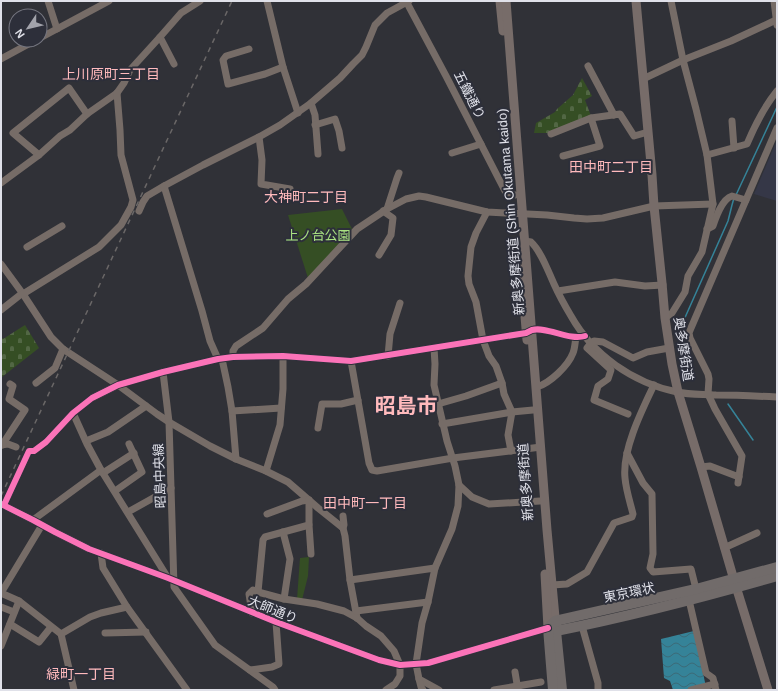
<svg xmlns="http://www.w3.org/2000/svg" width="778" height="691" font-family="Arial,'Noto Sans JP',sans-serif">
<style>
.built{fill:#353747}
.green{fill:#354e24}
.cemetery{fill:url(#cemetery-stones)}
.water{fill:url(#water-waves)}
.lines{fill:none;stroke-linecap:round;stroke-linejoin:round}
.stream{stroke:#358398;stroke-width:1.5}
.minor{stroke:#766c67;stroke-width:7}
.major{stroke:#776c69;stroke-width:9}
.highway{stroke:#716b6a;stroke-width:10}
.rail{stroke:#6a6767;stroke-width:1.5;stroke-dasharray:5 5;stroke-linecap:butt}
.cycleway-casing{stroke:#2d2f3a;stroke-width:8}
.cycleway{stroke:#fb73b8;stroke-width:6}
.labels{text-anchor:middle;stroke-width:4;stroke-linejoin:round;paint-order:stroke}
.street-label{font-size:13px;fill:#e0e1e9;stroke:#2d2f3a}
.park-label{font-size:13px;fill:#aae382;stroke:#2d2f3a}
.neighbourhood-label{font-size:14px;fill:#ffbabc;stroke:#2d2f3a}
.town-label{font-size:21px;font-weight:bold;fill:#ffbabc;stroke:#2d2f3a}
</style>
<defs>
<pattern id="cemetery-stones" width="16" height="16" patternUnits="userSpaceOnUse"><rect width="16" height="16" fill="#354e24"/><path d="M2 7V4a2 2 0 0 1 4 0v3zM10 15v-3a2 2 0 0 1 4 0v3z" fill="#526744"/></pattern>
<pattern id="water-waves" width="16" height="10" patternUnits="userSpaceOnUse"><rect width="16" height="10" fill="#358398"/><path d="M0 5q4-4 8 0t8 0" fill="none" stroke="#3b6a77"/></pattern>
</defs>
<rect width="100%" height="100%" fill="#303137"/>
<!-- built -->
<polygon class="built" points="777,140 777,201 754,194"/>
<!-- green -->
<g class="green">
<polygon points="342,209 353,231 308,278 288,215"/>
<polygon points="309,557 308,576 302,600 297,599 300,558"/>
</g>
<!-- cemetery -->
<g class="cemetery">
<polygon points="582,78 592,96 585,100 591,116 549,133 534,133 536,123 555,112 557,109 573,95"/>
<polygon points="25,325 39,348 2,377 1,376 1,337 3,339"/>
</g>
<!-- water -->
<polygon class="water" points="694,631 706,687 691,690 673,690 670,681 664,678 661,639"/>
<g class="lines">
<!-- stream -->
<g class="stream">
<polyline points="736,195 777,107"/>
<polyline points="691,364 678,336 679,331 728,221 732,205 734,198"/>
<polyline points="728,404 753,440"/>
</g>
<!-- minor -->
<g class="minor">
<polyline points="48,1 57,29"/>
<polyline points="267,1 283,67 298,113"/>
<polyline points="406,1 446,76 505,191 509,194 515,195"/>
<polyline points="774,1 777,25"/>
<polyline points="160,37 174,64"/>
<polyline points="40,38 109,1"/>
<polyline points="249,49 226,56 223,60 228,84 265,74 283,67"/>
<polyline points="1,59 36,40"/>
<polyline points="588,66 614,115"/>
<polyline points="643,79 683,60 731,41 776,20"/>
<polyline points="311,103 315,115 318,154"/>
<polyline points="732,121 734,148"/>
<polyline points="315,125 335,119 339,131 342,148"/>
<polyline points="551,134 591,118 620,114 634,136 648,132"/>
<polyline points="259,137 262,160 261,184 290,189"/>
<polyline points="452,153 481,144"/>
<polyline points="39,155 13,133 69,88 87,114"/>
<path d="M707 155 747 144C755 125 764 107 777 91"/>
<polyline points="563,156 600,146 591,118"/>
<polyline points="1,183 39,155 60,136 70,130 87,114 117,93 124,83 130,70 160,37 181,13 200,1"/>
<polyline points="387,209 397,178 399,173"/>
<polyline points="139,211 143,202 147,196 164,186"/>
<polyline points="487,212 476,233 471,247 468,276 469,284 476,302 483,340 489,356 496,366 502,383 504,394 512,412 508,435 511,451"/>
<path d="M707 229 713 226C716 217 722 199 732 196L746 200"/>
<path d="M525 241 531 242C541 251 548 271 554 284 559 295 565 306 571 316 593 355 633 383 677 392 690 395 703 394 716 395 737 395 757 396 777 397"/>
<polyline points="27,247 62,226"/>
<polyline points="379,255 391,235 393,218 383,211"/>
<polyline points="1,264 23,294 51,337 63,349 118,385 157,414 169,422 210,446 236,459 266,471 288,482 318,508 343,528 345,536 350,580 357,618"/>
<polyline points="558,291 615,282 645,286 663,285"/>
<polyline points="1,310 20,295 23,294 99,247 121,225 131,207 133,200 121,155 120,130 117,93"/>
<polyline points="665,318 672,313 685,292 688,276 702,252 713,204 707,155 696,109 683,60 671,1"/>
<polyline points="434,348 435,364 434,385 447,441 455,466 459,485 458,506 452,529 435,568 428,602 422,623 416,664 419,679 439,690"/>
<polyline points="388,356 390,334 400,303"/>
<polyline points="233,357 233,351 236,346 263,328 288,299 306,284 357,229 387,209 406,199 419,196 426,197 487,212 547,215 574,218 587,219 603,218 654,206 713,204"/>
<polyline points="218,359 210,341 202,311 164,186 203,165 259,137 280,125 311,103 340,78 353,64 362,55 366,47 375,25 387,13 409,1"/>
<polyline points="222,359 228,387 232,411 236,459"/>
<polyline points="351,361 369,463 372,470 377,471 453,458 541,447"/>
<polyline points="163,372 169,422 174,587 215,645 273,687 275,690"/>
<polyline points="36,383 55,368 63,349"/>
<path d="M537 387C550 383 568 366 573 353 575 348 575 342 576 337"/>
<polyline points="438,404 466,396 502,383"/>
<polyline points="232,411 281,408"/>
<polyline points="73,413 87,444 101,470 168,578"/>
<polyline points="628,414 594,400 598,386 608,379 611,370 587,348 591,343 594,341 603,342 633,358 647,352 669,348"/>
<polyline points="442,424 512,412 533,410"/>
<polyline points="318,428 322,404 341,404 358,400"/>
<polyline points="86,441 108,432 146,406"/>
<polyline points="1,445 8,444 16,447"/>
<polyline points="2,445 25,410 9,399 13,386 10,384"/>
<polyline points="627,453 643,483 652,494 653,554 650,568 653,572 691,569 696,589"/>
<polyline points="701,467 710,466 739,477"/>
<polyline points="266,471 280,425 283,389 283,356"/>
<polyline points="103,473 134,453"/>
<polyline points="738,483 742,456 715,409 708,394 709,379 708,374 690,338 689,333 691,328 777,128"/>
<polyline points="459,485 472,497 489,504 540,501"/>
<polyline points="115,491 142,472 129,444"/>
<polyline points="1,504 33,520 55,532 89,549 168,578 276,622 379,660 400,665 428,663 548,628"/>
<path d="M4 505 29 451H34L46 442 73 413 92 398 118 385 163 372 218 359 233 357 283 356 351 361 526 333C528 332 530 331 532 330 547 326 569 341 585 336"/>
<polyline points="128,512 171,488"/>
<polyline points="267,514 302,501 309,500"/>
<polyline points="33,520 101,470"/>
<polyline points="309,525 311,554"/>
<polyline points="343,528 344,525 343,516"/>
<polyline points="283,532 290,559 284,599"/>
<polyline points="724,548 757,533"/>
<polyline points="101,553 103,568 127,607 187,690"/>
<polyline points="350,580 435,568"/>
<path d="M552 585 567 584 587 572 614 523 632 517 633 514C630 502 626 490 625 478 622 450 642 410 654 385"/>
<polyline points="258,592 284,599 317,604 344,611 357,618 366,626 381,636 394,651 400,665 400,676 395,684 386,690"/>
<polyline points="1,593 19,601 61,634 74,690"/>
<polyline points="1,593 42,525"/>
<polyline points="689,600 706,673 713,678 716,690"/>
<polyline points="1,607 14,612"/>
<polyline points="356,611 428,602"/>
<polyline points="252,613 249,594 253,590 258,592 263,540 265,537 309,525 309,500"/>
<polyline points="10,624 39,642 51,627"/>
<polyline points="582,626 598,683 598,690"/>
<polyline points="105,633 146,632"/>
<polyline points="61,634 90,617 101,613 127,607"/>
<polyline points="1,646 19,601"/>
<polyline points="250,670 272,667 279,664 276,622"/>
<polyline points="515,672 518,690"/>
<polyline points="419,679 421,687 423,690"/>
<polyline points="494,690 541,682"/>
<polyline points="691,690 715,684"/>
</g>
<!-- major -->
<g class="major">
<polyline points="500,1 503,31"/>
<polyline points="506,1 547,530 556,628"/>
<polyline points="636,1 652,175 654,206 662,283 665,318 672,364 678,392 701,467 734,580 768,690"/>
<polyline points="521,269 527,340"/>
<polyline points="545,574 548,628"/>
</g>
<!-- highway -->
<g class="highway">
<path d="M556 631C631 616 704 597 777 576"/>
<polyline points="556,631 562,690"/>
<polyline points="553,690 548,628 555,621 696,589 777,567"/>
</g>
<!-- rail -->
<polyline class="rail" points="1,496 232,1"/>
<defs>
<g id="cycleway">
<polyline points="1,504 33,520 55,532 89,549 168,578 276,622 379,660 400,665 428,663 548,628"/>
<path d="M4 505 29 451H34L46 442 73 413 92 398 118 385 163 372 218 359 233 357 283 356 351 361 526 333C528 332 530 331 532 330 547 326 569 341 585 336"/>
</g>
</defs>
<!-- cycleway casing -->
<use href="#cycleway" class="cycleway-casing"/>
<!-- cycleway -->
<use href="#cycleway" class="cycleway"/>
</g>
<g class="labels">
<!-- street labels -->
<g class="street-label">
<text transform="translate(470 95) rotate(63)" y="5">五鐵通り</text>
<text transform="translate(510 212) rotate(-95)" y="5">新奥多摩街道 (Shin Okutama kaido)</text>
<text transform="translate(684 349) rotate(81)" y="5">奥多摩街道</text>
<text transform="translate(159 476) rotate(-92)" y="5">昭島中央線</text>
<text transform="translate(525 482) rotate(-94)" y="5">新奥多摩街道</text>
<text transform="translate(629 592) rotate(-12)" y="5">東京環状</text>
<text transform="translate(273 609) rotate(22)" y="5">大師通り</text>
</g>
<!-- park labels -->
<g class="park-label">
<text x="318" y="240">上ノ台公園</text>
</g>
<!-- neighbourhood labels -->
<g class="neighbourhood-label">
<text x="111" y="79">上川原町三丁目</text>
<text x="611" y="172">田中町二丁目</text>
<text x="306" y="202">大神町二丁目</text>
<text x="365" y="508">田中町一丁目</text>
<text x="81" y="679">緑町一丁目</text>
</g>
<!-- town labels -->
<g class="town-label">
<text x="406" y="413">昭島市</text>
</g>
</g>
<!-- border -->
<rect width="778" height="691" fill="none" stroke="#e0e1e9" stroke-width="4"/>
<!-- north arrow -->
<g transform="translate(28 28) rotate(235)"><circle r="19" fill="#2d2f3a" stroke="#757680"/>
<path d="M0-3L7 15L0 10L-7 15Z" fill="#a2a3ab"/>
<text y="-6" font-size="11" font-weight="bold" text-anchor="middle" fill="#e0e1e9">N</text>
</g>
</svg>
